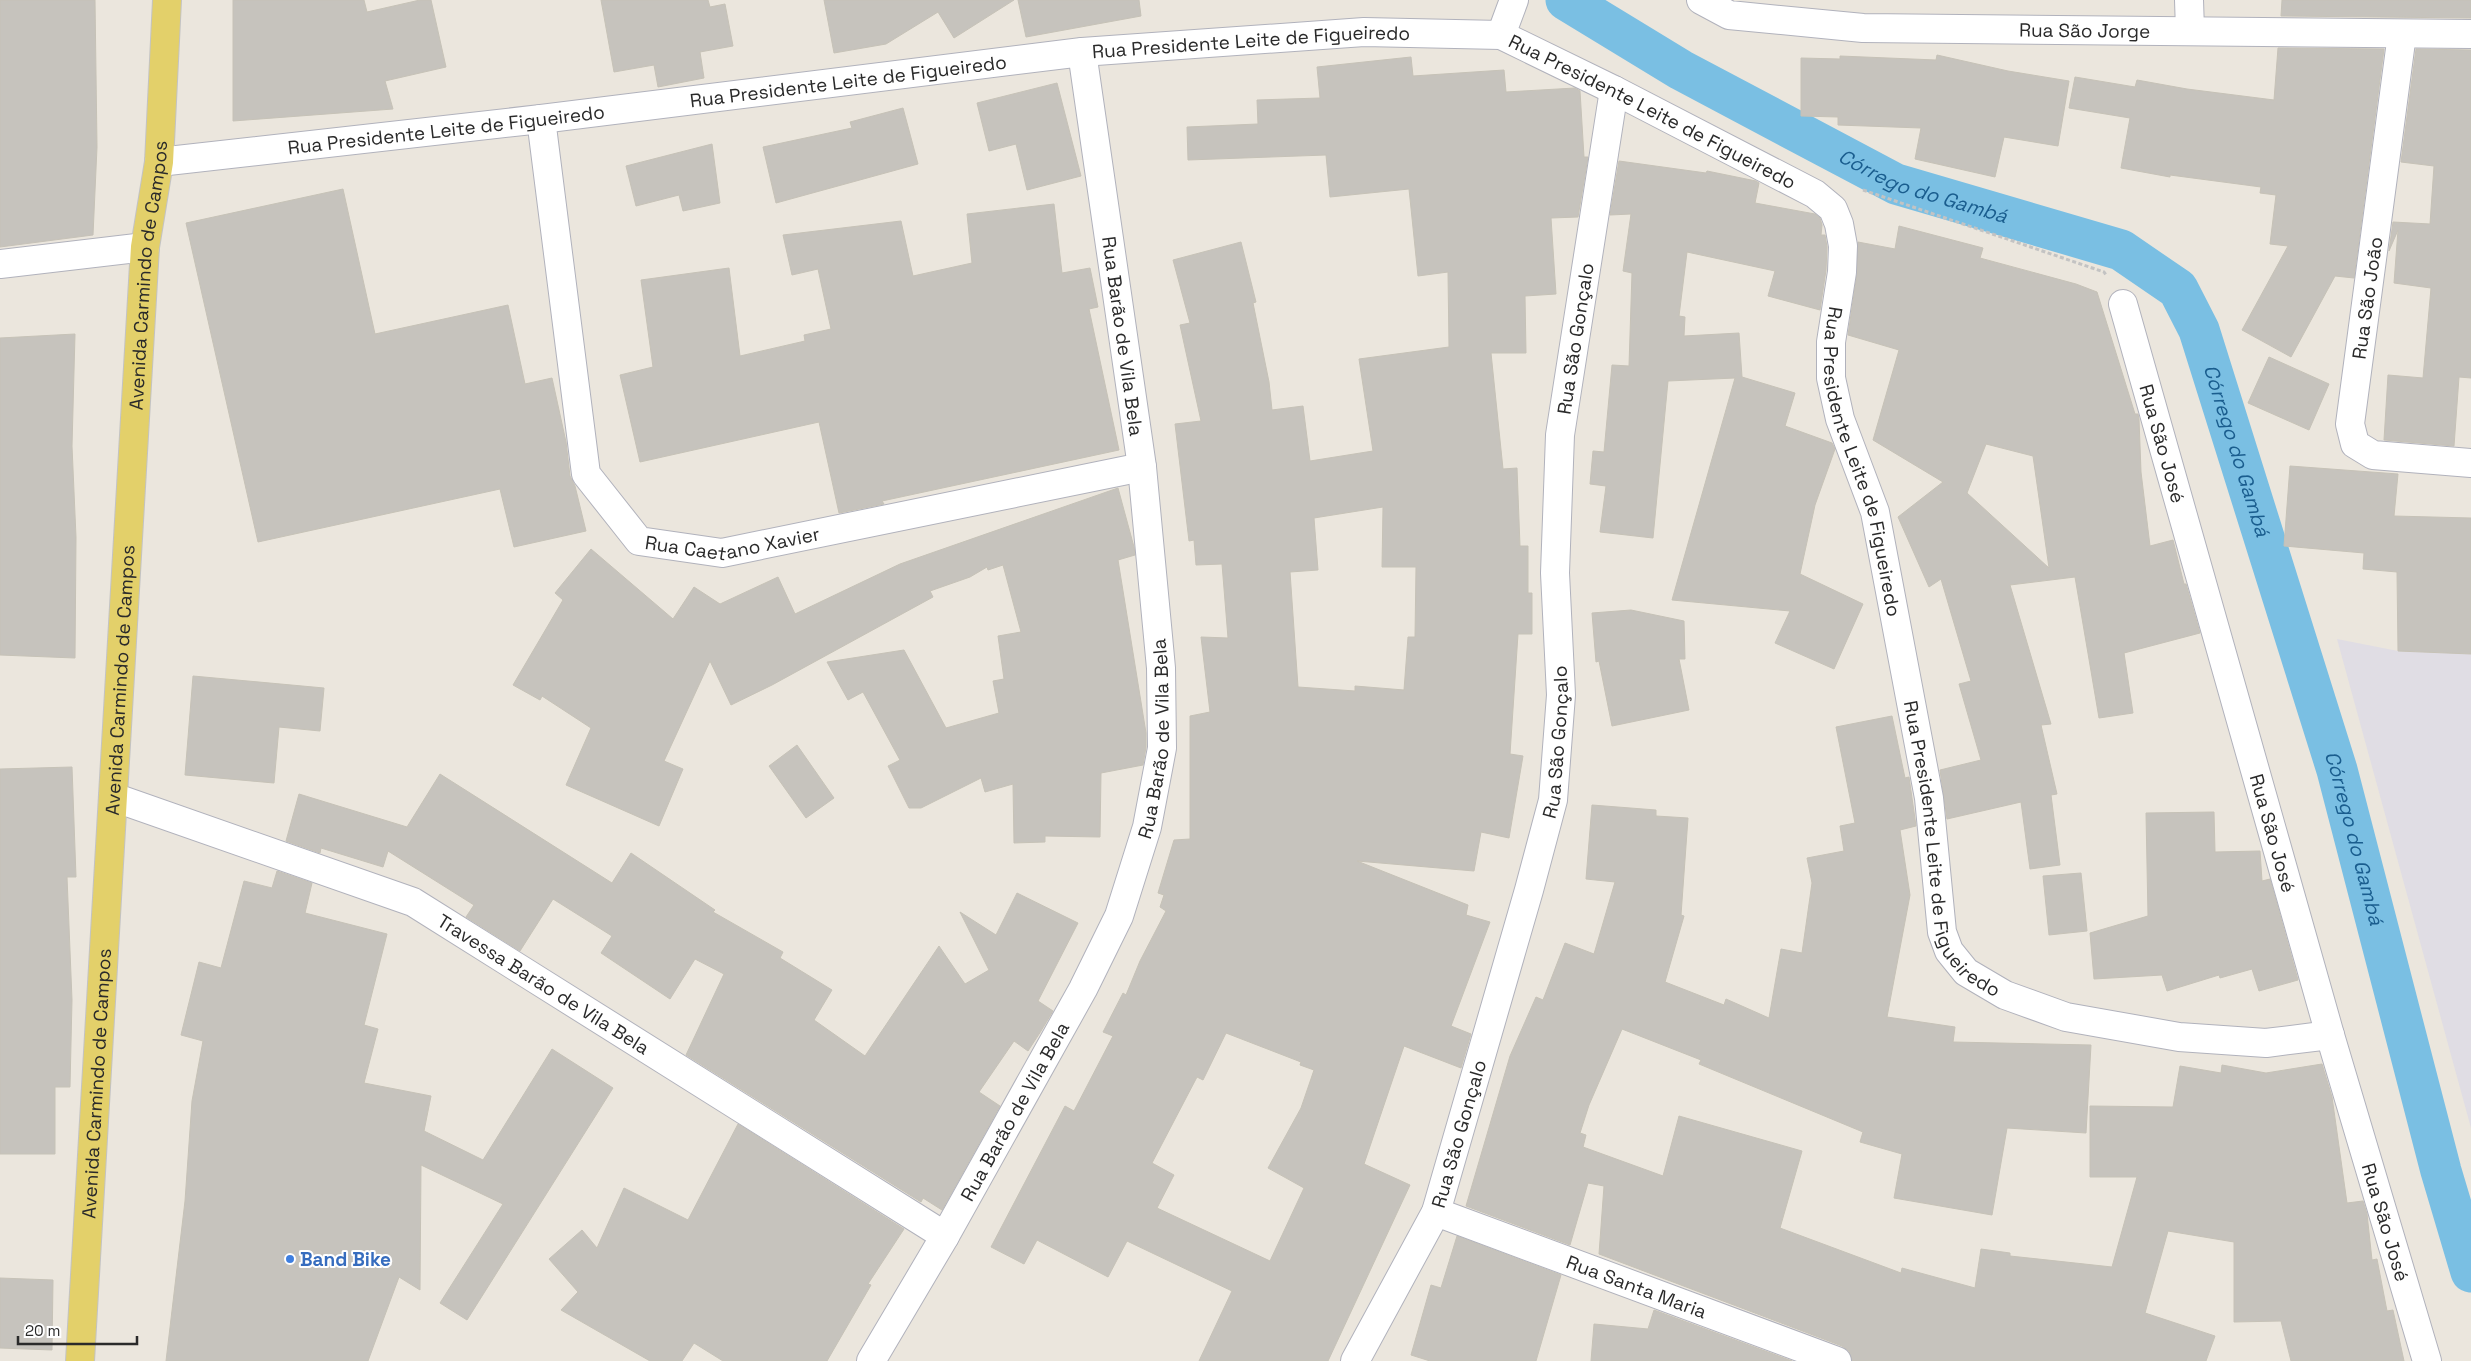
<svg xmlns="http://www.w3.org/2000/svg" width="2471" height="1361" font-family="'Space Grotesk',sans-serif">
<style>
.industrial{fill:#e0dde4}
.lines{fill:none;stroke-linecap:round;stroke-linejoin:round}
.canal{stroke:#7abfe3;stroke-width:41}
.building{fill:#c6c3bd;stroke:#c6c2b7;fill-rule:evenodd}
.minor-casing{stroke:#b1b2bc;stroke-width:30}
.major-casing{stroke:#c3c3c3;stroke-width:30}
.path{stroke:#c3c3c3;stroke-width:3;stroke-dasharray:4 2.5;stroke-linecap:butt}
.minor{stroke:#fff;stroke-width:28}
.major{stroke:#e3d06a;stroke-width:28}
.shop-dot{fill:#3f7fe0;stroke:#fff;stroke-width:2}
.labels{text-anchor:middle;stroke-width:4;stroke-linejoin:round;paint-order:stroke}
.street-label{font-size:19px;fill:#2a2a2a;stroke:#fff}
.shop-label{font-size:19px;font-weight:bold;fill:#366cbe;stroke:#fff;text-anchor:start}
.water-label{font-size:20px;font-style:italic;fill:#1a5d8e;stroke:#fff}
</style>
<rect width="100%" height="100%" fill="#ebe6dd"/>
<!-- industrial -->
<polygon class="industrial" points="2337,639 2398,651 2471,654 2471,1128"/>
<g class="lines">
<!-- canal -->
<path class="canal" id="s1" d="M1566 0 1681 70 1896 184 2121 250 2178 289 2199 330 2337 770 2441 1171 2471 1272"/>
</g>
<!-- building -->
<g class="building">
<polygon points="0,0 95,0 97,147 93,235 0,247"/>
<polygon points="233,0 364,0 367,12 420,0 431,0 446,67 385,81 393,109 233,121"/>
<polygon points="601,0 708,0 710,7 725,4 733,46 700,52 704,78 658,87 654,65 614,72"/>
<polygon points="824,0 1014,0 954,38 938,12 886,44 834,53"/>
<polygon points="1018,0 1139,0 1141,16 1026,37"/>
<polygon points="2282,0 2471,0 2471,18 2281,16"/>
<polygon points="2278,48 2384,49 2354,278 2335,276 2291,357 2242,330 2288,246 2270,244 2276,195 2260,193 2261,187 2170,175 2170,177 2121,168 2130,118 2069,108 2075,77 2135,87 2137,80 2187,89 2274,100"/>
<polygon points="2416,49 2471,50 2471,378 2459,377 2454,446 2384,440 2388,375 2423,378 2431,288 2394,283 2398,230 2389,251 2393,222 2430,224 2434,166 2401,162"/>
<polygon points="1937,55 2008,71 2069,81 2058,146 2004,137 1995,177 1915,159 1921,128 1838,125 1838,117 1801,116 1801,58 1840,59 1840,56 1936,60"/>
<path d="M1411 57 1413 76 1504 70 1506 92 1575 88 1580 91 1584 157H1588L1578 217 1551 218 1556 294 1525 296 1526 353H1491L1503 469 1517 468 1520 546H1528V593H1532V634H1518L1510 754 1523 756 1509 838 1481 832 1474 871 1357 861 1468 905 1466 915 1490 922 1451 1026 1471 1034 1461 1068 1404 1046 1364 1164 1410 1185 1328 1361H1199L1232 1291 1127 1241 1108 1277 1037 1240 1024 1264 991 1247 1065 1106 1074 1111 1113 1036 1103 1032 1123 993 1126 995 1140 961 1166 911 1160 907 1164 895 1158 893 1174 840 1190 839V716L1210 712 1201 637 1228 638 1222 564 1196 565 1194 540 1189 541 1175 424 1201 421 1180 325 1190 323 1173 260 1241 242 1256 302 1253 303 1269 382 1272 410 1303 406 1310 461 1373 451 1359 359 1449 347 1448 272 1418 276 1409 189 1330 197 1326 155 1188 160 1187 127 1258 124 1257 100 1320 98 1317 67ZM1383 507 1382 567H1416L1415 637H1408L1404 690 1355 686V691L1298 687 1290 572 1318 570 1314 518ZM1226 1033 1301 1062 1300 1065 1314 1070 1301 1108 1268 1168 1304 1188 1270 1261 1157 1208 1174 1175 1152 1163 1197 1077 1203 1080Z"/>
<polygon points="1057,83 1081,176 1027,190 1016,144 989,151 977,103"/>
<polygon points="903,108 918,164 776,203 763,147 852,128 850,122"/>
<polygon points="712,144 720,203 683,211 679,195 636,206 626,166"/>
<polygon points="1619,161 1706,173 1707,171 1756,181 1759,183 1755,203 1815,214 1820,218 1822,225 1821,235 1825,235 1827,247 1826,270 1820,310 1768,296 1775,271 1687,252 1679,316 1685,317 1684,336 1739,333 1742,377 1795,393 1785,426 1832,443 1835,449 1815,505 1800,574 1863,604 1834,669 1775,643 1790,611 1672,600 1735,378 1668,381 1653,538 1600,532 1606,486 1590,484 1593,451 1604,452 1612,365 1629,366 1632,273 1623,271 1631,214 1610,215"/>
<polygon points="343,189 375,334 508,305 525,384 552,378 566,442 570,476 575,486 586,531 514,547 500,489 258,542 186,223"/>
<polygon points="1054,204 1062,273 1090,268 1098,307 1089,309 1119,450 882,501 884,504 839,513 819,422 640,462 620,375 653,367 641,280 729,268 740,356 805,341 804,335 831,329 818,269 792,275 783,235 901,221 913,276 972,263 967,214"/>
<path d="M1899 226 1983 248 1980 258 2076 284 2097 292 2135 414H2138L2139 419 2141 472 2150 546 2173 540 2184 584H2186L2200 633 2124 653 2133 713 2099 718 2075 577 2010 585 2051 724 2041 725 2057 794 2051 795 2060 865 2030 869 2021 802 1947 819 1940 770 1981 760 1959 684 1971 681 1941 579 1929 587 1898 517 1943 482 1873 440 1899 350 1848 335 1857 274 1858 242 1895 249ZM1986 444 2033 456 2049 568 1967 493Z"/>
<polygon points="75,334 72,446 76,537 75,658 0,655 0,338"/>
<polygon points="2269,357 2329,384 2309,430 2248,403"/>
<polygon points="2290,466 2398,474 2394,516 2471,518 2471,654 2398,651 2397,572 2363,569 2364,553 2284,546"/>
<polygon points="1118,488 1134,547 1135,555 1118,560 1146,733 1146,747 1143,765 1101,773 1100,837 1045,836 1045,842 1014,843 1013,784 985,792 981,778 921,808 909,808 888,766 900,760 863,692 848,700 827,662 904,650 946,728 999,713 993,681 1004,679 998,636 1021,632 1003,565 988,570 987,567 970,577 930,591 933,597 772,685 731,705 710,661 664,761 683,769 659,826 566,785 591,728 542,696 540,700 513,685 563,600 555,593 591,549 673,619 694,587 720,604 778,577 795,614 900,564"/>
<polygon points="1631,610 1684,621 1685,659 1679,659 1689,710 1612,726 1599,661 1596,662 1592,613"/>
<polygon points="193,676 324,688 320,731 279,727 274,783 185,775"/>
<polygon points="1892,716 1905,778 1909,777 1916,826 1900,830 1910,895 1887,1017 1955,1027 1953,1042 2091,1045 2086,1133 2007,1128 1992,1215 1894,1198 1902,1154 1860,1142 1863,1132 1699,1064 1701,1060 1622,1029 1589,1105 1580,1133 1586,1135 1583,1147 1663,1176 1679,1116 1802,1151 1780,1228 1901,1273 1902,1268 1975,1288 1981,1249 2010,1253 2010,1256 2112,1267 2137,1177 2090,1177 2090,1106 2173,1107 2180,1066 2221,1073 2222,1065 2266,1073 2322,1064 2332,1097 2347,1203 2363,1201 2367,1214 2372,1260 2377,1259 2387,1311 2393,1310 2404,1361 2291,1361 2281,1321 2234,1322 2234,1242 2168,1231 2145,1313 2215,1336 2206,1361 1852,1361 1849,1351 1842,1346 1599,1254 1604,1186 1588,1183 1570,1245 1466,1206 1510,1056 1536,997 1543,1000 1565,943 1594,954 1615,882 1586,879 1592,805 1656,810 1656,816 1688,818 1681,915 1684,916 1665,982 1724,1005 1726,999 1769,1018 1781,949 1802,953 1812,883 1807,858 1844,851 1840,826 1855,823 1836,727"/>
<polygon points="797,745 834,798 806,818 769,766"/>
<polygon points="72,767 76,877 67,877 72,1000 70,1087 55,1087 55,1154 0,1154 0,769"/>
<polygon points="440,774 612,883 631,853 715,910 713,912 783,952 780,958 832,990 814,1020 865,1056 939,946 965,984 989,970 960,912 996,935 1017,893 1078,923 1038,1001 1053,1011 1041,1031 1028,1051 1014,1041 979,1092 1000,1106 942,1210 923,1198 921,1202 686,1055 724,974 695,959 670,999 601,953 612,936 553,899 520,951 466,917 474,905 388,851 383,867 321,848 320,853 286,841 299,794 407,827"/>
<polygon points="2214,812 2215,852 2260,851 2262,881 2270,879 2298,980 2259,991 2252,969 2220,978 2219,975 2167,991 2162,975 2094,979 2090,933 2148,916 2146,813"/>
<polygon points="277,871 312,883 305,913 387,934 364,1025 378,1029 364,1083 431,1096 424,1131 483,1160 552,1049 613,1088 467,1320 440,1303 503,1204 421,1165 420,1290 399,1277 368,1361 166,1361 185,1201 192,1101 203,1041 181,1035 199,962 221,968 244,881 272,888"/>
<polygon points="2081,873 2087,931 2049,935 2043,876"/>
<polygon points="738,1124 904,1229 868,1284 871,1285 827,1361 723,1361 694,1343 682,1361 650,1361 561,1310 578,1292 549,1259 582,1230 597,1248 624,1188 688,1220"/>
<polygon points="1457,1236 1561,1275 1536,1361 1430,1361 1411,1355 1431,1285 1441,1288"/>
<polygon points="0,1278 53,1280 52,1350 0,1348"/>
<polygon points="1654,1310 1792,1361 1591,1361 1594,1324 1648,1329"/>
</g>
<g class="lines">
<defs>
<g id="minor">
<path id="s2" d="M1701 0 1729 15 1863 28 2471 34"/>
<polyline points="2189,0 2190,30"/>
<polyline points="2402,34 2350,424 2355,444 2373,455 2471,463"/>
<polyline points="1501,35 1514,0"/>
<path id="s3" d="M541 119 586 474 639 541 722 553 1142 467"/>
<path id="s4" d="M159 162 541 119 1082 52 1364 32 1501 35 1614 90 1815 194 1833 209 1839 224 1843 246 1842 272 1831 342V378L1840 419 1875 512 1929 798 1942 932 1949 951 1966 972 2005 995 2066 1017 2179 1037 2266 1043 2330 1035"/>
<polyline points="0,264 145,247"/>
<path id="s5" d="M2123 304 2330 1035 2427 1361"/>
<path id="s6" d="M113 797 413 902 945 1236"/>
<path id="s7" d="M1436 1212 1837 1361"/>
<path id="s8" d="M871 1361 945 1236 1083 989 1119 916 1147 827 1162 748 1161 668 1142 467 1082 52"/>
<path id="s9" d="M1355 1361 1436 1212 1529 890 1553 800 1561 695 1555 573 1560 435 1614 90"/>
</g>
<g id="major">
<path id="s10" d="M80 1361 145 247 159 162 167 0"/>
</g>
</defs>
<!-- minor casing -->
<use href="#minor" class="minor-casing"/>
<!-- major casing -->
<use href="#major" class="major-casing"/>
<!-- path -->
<polyline class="path" points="1863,190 2104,272 2106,275"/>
<!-- minor -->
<use href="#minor" class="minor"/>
<!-- major -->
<use href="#major" class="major"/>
</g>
<!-- markers -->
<circle class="shop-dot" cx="290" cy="1259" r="5"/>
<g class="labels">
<!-- street labels -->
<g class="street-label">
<text dy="7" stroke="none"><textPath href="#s2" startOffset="388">Rua São Jorge</textPath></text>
<text dy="7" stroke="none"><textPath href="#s4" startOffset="1099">Rua Presidente Leite de Figueiredo</textPath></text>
<text dy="7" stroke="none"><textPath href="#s4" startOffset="694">Rua Presidente Leite de Figueiredo</textPath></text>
<text dy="7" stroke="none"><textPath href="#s4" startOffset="1519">Rua Presidente Leite de Figueiredo</textPath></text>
<text dy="7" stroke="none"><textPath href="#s4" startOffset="289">Rua Presidente Leite de Figueiredo</textPath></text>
<text dy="7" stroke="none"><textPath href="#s10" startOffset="1088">Avenida Carmindo de Campos</textPath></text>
<text transform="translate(2367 298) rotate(-82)" y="7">Rua São João</text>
<text transform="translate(1123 336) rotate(82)" y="7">Rua Barão de Vila Bela</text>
<text dy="7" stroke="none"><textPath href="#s9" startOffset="1061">Rua São Gonçalo</textPath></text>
<text dy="7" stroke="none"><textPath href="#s5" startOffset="145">Rua São José</textPath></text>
<text dy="7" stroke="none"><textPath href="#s4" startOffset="1984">Rua Presidente Leite de Figueiredo</textPath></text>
<text dy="7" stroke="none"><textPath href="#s3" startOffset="538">Rua Caetano Xavier</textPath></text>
<text dy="7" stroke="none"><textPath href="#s10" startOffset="682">Avenida Carmindo de Campos</textPath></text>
<text dy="7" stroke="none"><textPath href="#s8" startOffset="692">Rua Barão de Vila Bela</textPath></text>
<text dy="7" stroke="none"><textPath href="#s9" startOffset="656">Rua São Gonçalo</textPath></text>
<text dy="7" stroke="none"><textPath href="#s5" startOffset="550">Rua São José</textPath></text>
<text dy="7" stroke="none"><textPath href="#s4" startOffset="2389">Rua Presidente Leite de Figueiredo</textPath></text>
<text dy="7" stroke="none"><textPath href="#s6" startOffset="472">Travessa Barão de Vila Bela</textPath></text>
<text dy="7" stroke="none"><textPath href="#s10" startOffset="278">Avenida Carmindo de Campos</textPath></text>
<text dy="7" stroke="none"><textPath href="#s8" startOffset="288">Rua Barão de Vila Bela</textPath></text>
<text dy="7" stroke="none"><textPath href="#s9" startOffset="251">Rua São Gonçalo</textPath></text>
<text dy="7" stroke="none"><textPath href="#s5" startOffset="955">Rua São José</textPath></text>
<text dy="7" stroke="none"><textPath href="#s7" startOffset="214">Rua Santa Maria</textPath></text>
</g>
<!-- shop labels -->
<g class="shop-label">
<text x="300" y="1266">Band Bike</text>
</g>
<!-- water labels -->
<g class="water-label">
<text dy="7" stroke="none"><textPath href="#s1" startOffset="404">Córrego do Gambá</textPath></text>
<text dy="7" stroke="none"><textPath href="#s1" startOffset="854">Córrego do Gambá</textPath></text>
<text dy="7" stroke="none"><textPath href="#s1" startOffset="1259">Córrego do Gambá</textPath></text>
</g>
</g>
<!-- scale -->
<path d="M18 1336v8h119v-8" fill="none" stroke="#2a2a2a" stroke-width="2.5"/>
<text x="25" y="1336" font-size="15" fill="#2a2a2a" stroke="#ffffff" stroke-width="4" paint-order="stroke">20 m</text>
</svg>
